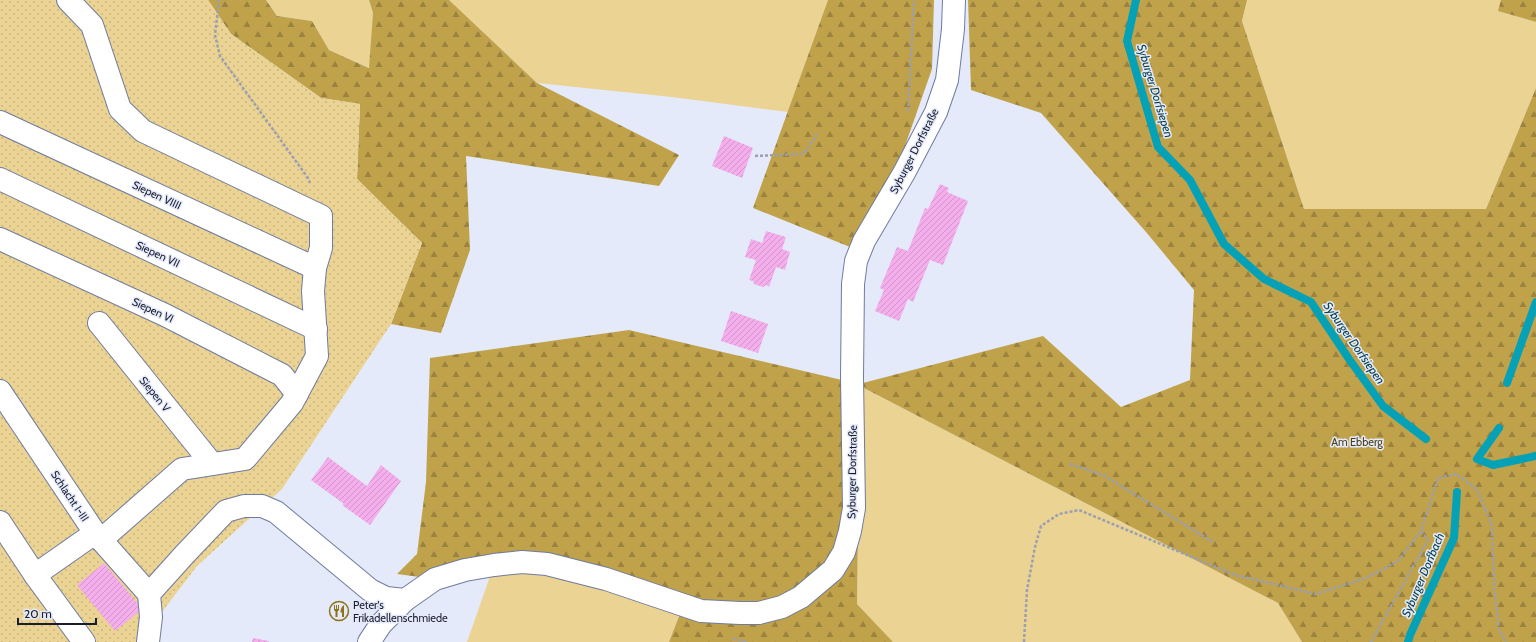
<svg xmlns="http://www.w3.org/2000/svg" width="1536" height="642" font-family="Cabin,sans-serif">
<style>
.green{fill:#ead393}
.forest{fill:url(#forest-firs)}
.park{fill:url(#park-dots)}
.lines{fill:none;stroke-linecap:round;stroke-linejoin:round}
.stream{stroke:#05a1b6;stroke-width:8}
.building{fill:url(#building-hatch)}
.minor-casing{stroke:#6f7b9f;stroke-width:24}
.path{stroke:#9b9fb0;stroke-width:2.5;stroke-dasharray:3 2;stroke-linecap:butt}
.minor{stroke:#fff;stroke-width:22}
.labels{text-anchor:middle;stroke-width:3;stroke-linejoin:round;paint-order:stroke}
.street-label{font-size:11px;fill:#181c2b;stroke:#e5eafb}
.park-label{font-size:11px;fill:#483c16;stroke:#e5eafb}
.poi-label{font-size:11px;fill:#181c2b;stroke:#e5eafb;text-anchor:start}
.water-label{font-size:12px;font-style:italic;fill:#013d46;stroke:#e5eafb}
</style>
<defs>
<pattern id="forest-firs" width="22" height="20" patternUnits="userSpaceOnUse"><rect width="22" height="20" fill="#c0a24b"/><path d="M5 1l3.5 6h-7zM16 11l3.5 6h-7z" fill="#9b833f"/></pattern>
<pattern id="park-dots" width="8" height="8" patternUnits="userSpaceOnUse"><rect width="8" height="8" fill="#ead393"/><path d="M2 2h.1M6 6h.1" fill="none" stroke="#c8b57f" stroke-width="1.8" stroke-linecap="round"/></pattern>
<pattern id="building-hatch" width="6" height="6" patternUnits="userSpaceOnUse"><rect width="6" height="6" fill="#f4aeeb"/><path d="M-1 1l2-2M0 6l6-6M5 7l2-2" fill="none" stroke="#d095ca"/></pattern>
</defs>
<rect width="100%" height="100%" fill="#e5eafb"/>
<!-- green -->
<g class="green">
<polygon points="266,0 369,0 373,13 370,68 329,50 312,21 277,16"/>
<polygon points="449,0 828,0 788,112 672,97 537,83"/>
<polygon points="1247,0 1501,0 1499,11 1536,22 1536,88 1486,209 1304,209 1242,21"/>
<polygon points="860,386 1278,603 1302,642 893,642 857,604"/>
<polygon points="522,562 683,605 669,642 467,642 494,565"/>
</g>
<!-- forest -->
<g class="forest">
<polygon points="208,0 266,0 277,16 312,21 329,50 369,68 373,13 369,0 449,0 537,83 679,155 659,186 466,156 470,250 441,333 391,324 422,243 357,179 360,104 321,98 231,34"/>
<polygon points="828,0 934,0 932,69 893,180 850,247 753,208"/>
<polygon points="968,0 1247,0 1242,21 1304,209 1486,209 1536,88 1536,642 1302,642 1278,603 860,386 857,604 893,642 669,642 683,606 547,564 435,579 397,574 417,554 426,482 430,358 629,330 859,384 1043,336 1121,407 1190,380 1194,290 1146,232 1041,113 971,90"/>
<polygon points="1501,0 1536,0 1536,22 1498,11"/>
</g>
<!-- park -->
<polygon class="park" points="0,0 208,0 231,34 321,98 360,104 357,179 422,243 391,324 282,489 197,566 139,642 0,642"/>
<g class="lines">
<!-- stream -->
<g class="stream">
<polyline points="1136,0 1127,41 1158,147 1190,180 1224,244 1264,279 1311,302 1349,359 1383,406 1426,439"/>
<polyline points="1507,383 1536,302"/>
<polyline points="1499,428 1477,459 1493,465 1536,456"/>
<polyline points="1408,642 1410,635 1454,538 1457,492"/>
</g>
</g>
<!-- building -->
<g class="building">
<polygon points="724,136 753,148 742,178 712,166"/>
<polygon points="940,184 949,188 947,192 968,201 943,265 930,260 913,302 908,299 899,321 875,311 884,290 880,288 897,247 908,251 925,208 928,209"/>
<polygon points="766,231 786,237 782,249 790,252 785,270 776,267 769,287 766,285 763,287 754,284 753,281 749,280 756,260 745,257 751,239 762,243"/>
<polygon points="731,311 768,324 758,353 721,341"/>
<polygon points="328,457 367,486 381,465 401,481 370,525 342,505 344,504 311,480"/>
<polygon points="104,563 142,609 115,631 77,585"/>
<polygon points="253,638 269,641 269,642 252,642"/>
</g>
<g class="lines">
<defs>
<g id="minor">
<polyline points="68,0 92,25 120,109 143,131 321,216 321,248 315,268 313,291 317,356 292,403 245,459 182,469 101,540"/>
<polyline points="0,122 315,268"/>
<polyline points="0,179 316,329"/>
<polyline points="0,239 165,315 282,375 297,394"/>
<polyline points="99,323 212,464"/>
<polyline points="0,391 95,533 149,594"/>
<polyline points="0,522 35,575 84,642"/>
<polyline points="35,575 95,533"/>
<polyline points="148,642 151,617 149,594 185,554 226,511 244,506 262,506 276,512 370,590 386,598 405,600"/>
<polyline points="369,642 381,624 405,600 435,579 465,570 494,565 522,562 547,564 606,579 701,611 740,613 759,613 782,607 801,597 833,570 844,552 850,531 854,508 852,377 853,284 856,261 864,241 904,173 936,112 947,80 953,29 954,0"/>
</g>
</defs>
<!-- minor casing -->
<use href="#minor" class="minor-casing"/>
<!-- path -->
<g class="path">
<polyline points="219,0 215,35 220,56 308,178 310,183"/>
<polyline points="908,111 914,0"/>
<polyline points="755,156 801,154 806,151 817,134"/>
<polyline points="1070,464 1103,475 1213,542"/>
<polyline points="733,639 748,642"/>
<polyline points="1024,642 1027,590 1035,547 1041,526 1059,514 1079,510 1235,575 1316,594 1366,578 1398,561 1421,531 1438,478 1456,474 1477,489 1492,526 1494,586 1499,629 1506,642"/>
<polyline points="1371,642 1428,540 1421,531"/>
</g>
<!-- minor -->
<use href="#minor" class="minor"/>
</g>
<!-- icons -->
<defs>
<symbol id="restaurant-ring" viewBox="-11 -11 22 22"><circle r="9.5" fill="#e5eafb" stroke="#8d7115" stroke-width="1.5"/><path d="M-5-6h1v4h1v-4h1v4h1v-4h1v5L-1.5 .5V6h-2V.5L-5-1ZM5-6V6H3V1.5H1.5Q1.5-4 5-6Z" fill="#8d7115"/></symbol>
</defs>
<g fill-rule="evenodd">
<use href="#restaurant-ring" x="328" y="600" width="22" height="22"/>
</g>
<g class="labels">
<!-- street labels -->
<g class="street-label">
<text transform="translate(914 151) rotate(-63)" y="4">Syburger Dorfstraße</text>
<text transform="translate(157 195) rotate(25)" y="4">Siepen VIIII</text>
<text transform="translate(158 254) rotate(25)" y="4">Siepen VII</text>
<text transform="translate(153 310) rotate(25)" y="4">Siepen VI</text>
<text transform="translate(155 394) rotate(51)" y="4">Siepen V</text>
<text transform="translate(852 472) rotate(-89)" y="4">Syburger Dorfstraße</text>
<text transform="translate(70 496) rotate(56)" y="4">Schlacht I-III</text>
</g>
<!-- park labels -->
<g class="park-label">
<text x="1357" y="446">Am Ebberg</text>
</g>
<!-- poi labels -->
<g class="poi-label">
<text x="353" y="609">Peter's<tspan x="353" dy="13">Frikadellenschmiede</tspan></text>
</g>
<!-- water labels -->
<g class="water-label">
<text transform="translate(1155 91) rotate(73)" y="4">Syburger Dorfsiepen</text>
<text transform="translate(1354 343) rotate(55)" y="4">Syburger Dorfsiepen</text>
<text transform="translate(1423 575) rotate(-67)" y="4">Syburger Dorfbach</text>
</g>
</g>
<!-- scale -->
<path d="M18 618v6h78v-6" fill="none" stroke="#181c2b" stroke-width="2"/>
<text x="24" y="618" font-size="12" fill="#181c2b" stroke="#e5eafb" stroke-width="3" paint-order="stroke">20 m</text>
</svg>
